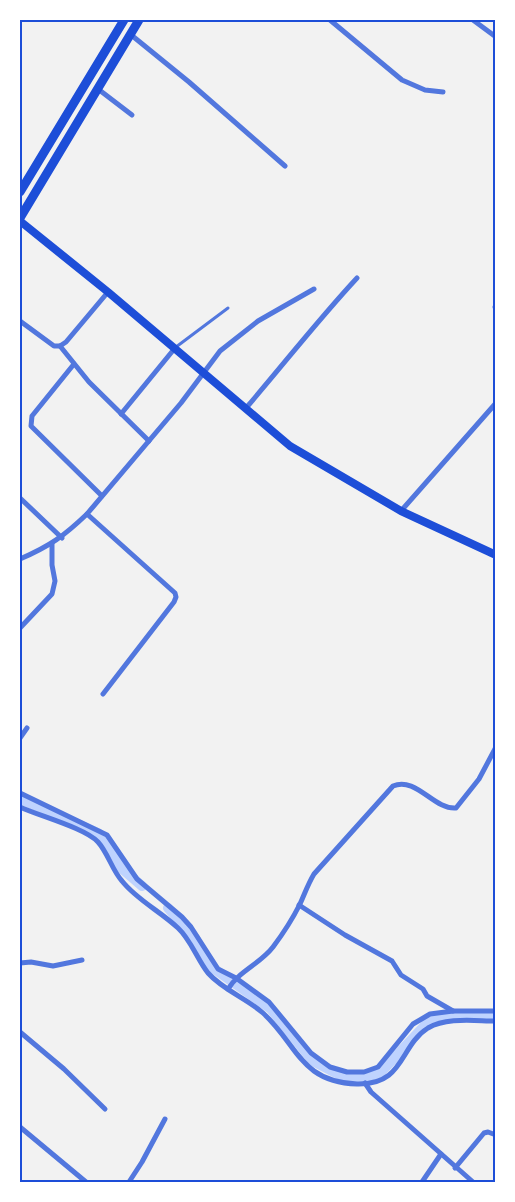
<svg xmlns="http://www.w3.org/2000/svg" width="515" height="1202" font-family="Ubuntu,sans-serif">
<style>
.lines{fill:none;stroke-linecap:round;stroke-linejoin:round}
.canal{stroke:#bfd3fe;stroke-width:10}
.service{stroke:#5277de;stroke-width:3}
.minor{stroke:#5277de;stroke-width:5}
.secondary{stroke:#1d4ed8;stroke-width:8}
.trunk{stroke:#1d4ed8;stroke-width:9}
.neatline{fill:none;stroke:#1d4ed8;stroke-width:2}
</style>
<rect width="100%" height="100%" fill="#f2f2f2"/>
<g class="lines">
<!-- canal -->
<g class="canal">
<polyline points="20,799 98,833 110,846 120,867 142,886"/>
<polyline points="168,908 195,938 210,966 271,1009 313,1061 338,1074 352,1078 364,1078 381,1072 432,1018 459,1014 496,1015"/>
</g>
<!-- service -->
<polyline class="service" points="176,347 228,308"/>
<!-- minor -->
<g class="minor">
<polyline points="330,20 402,80 425,90 443,92"/>
<polyline points="473,20 496,37"/>
<polyline points="130,34 189,82 285,166"/>
<polyline points="98,89 132,115"/>
<polyline points="495,307 496,307"/>
<polyline points="20,321 54,346 60,346 66,342 108,292"/>
<polyline points="60,346 89,382 149,441"/>
<polyline points="74,364 32,416 31,426 102,496"/>
<path d="M246 408C283 365 318 320 357 278"/>
<polyline points="121,414 175,348"/>
<polyline points="20,498 62,538"/>
<polyline points="401,511 496,403"/>
<path d="M20 559C50 546 64 536 87 514"/>
<polyline points="20,628 52,594 55,581 52,565 52,544"/>
<polyline points="103,694 174,602 176,597 175,593 87,514 181,403 220,351 258,321 314,289"/>
<polyline points="20,738 27,728"/>
<polyline points="20,793 107,835 137,879 182,917 191,927 218,969 236,978 269,1002 311,1053 330,1067 347,1072 364,1072 378,1067 413,1024 430,1014 453,1011 496,1011"/>
<path d="M20 807C39 816 85 828 98 842 108 853 112 870 122 881 137 900 160 911 178 928 191 940 197 959 208 973 223 990 246 998 263 1013 298 1045 300 1082 357 1084 405 1085 399 1046 428 1028 447 1017 474 1021 496 1021"/>
<polyline points="299,905 345,935 392,961 401,975 423,989 427,996 453,1011"/>
<polyline points="20,963 31,962 53,966 82,960"/>
<path d="M228 989C239 971 260 964 273 947 282 935 293 918 300 904 305 893 308 884 314 874L393 786C416 776 434 810 456 808L479 779 496 747"/>
<polyline points="20,1032 64,1069 105,1109"/>
<polyline points="365,1083 371,1092 473,1182"/>
<polyline points="20,1127 86,1182"/>
<polyline points="455,1168 484,1133 488,1132 496,1135"/>
<polyline points="129,1182 142,1162 165,1119"/>
<polyline points="422,1182 441,1154"/>
</g>
<!-- secondary -->
<polyline class="secondary" points="20,221 108,292 290,446 401,511 496,555"/>
<!-- trunk -->
<g class="trunk">
<polyline points="20,192 124,20"/>
<polyline points="20,218 139,20"/>
</g>
</g>
<!-- border -->
<rect width="515" height="1202" fill="none" stroke="#ffffff" stroke-width="42"/>
<rect x="21" y="21" width="473" height="1160" class="neatline"/>
</svg>
